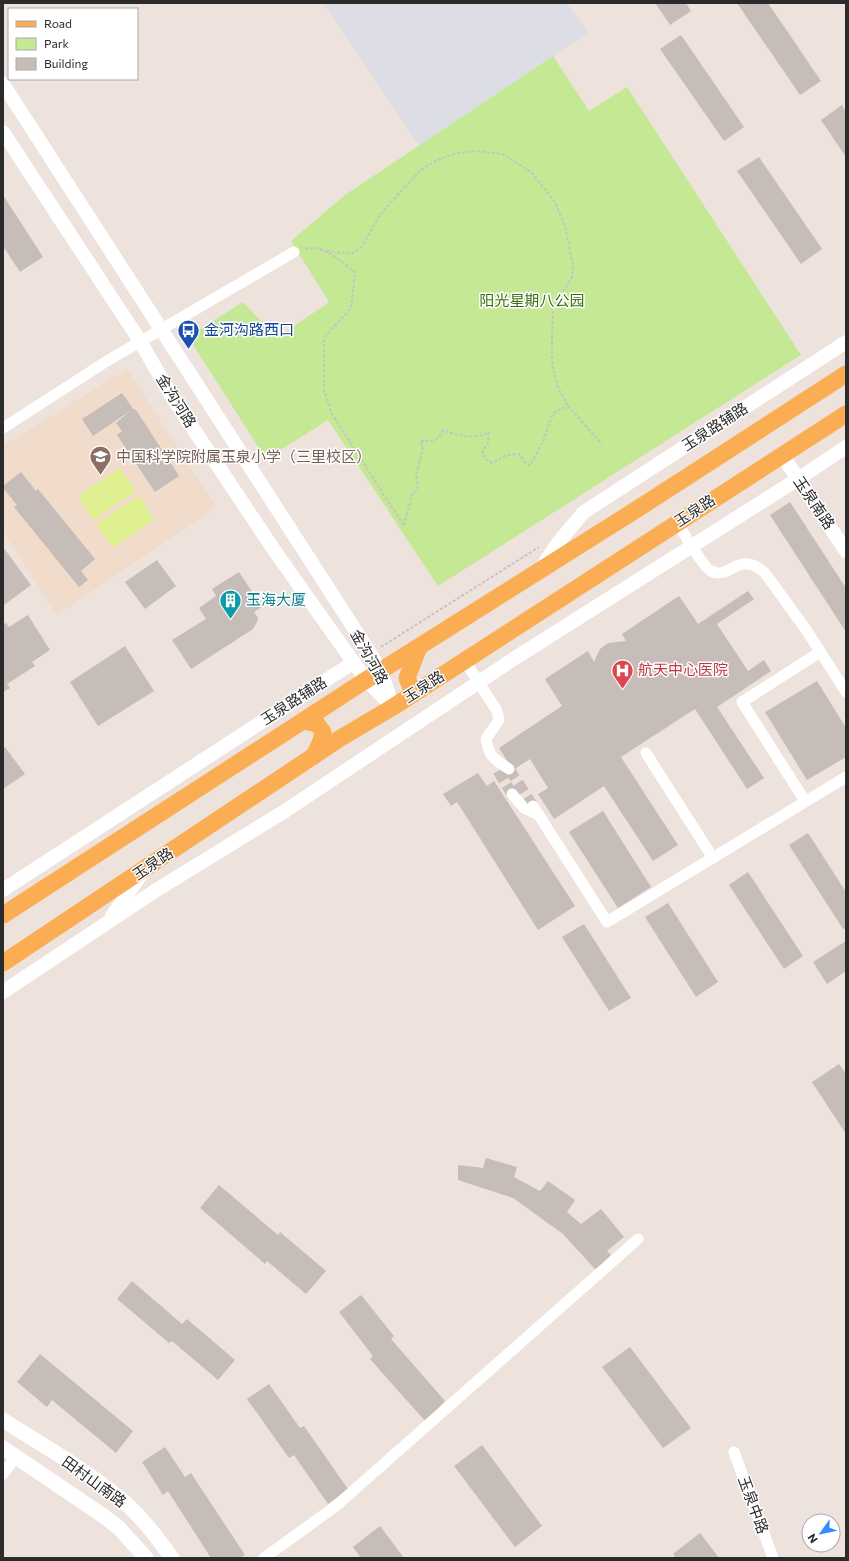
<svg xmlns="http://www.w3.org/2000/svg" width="849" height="1561" font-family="Commissioner,'Noto Sans SC',sans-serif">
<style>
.industrial{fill:#dddde6}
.education{fill:#f1dbca}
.green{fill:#c4e894}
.pitch{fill:#def08f}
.building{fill:#c6bcb8}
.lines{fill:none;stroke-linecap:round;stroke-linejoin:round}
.minor-tunnel{stroke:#c7bdb9;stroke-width:11;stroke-dasharray:11 5.5;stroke-linecap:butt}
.path{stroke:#c4c4c4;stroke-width:2;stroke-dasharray:3 2;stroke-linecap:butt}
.minor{stroke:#fff;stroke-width:11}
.tertiary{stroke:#fff;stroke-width:14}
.secondary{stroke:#fff;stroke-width:15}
.primary{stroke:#fbad53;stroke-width:17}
.labels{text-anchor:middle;stroke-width:3;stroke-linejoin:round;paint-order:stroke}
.park-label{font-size:15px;fill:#3c6e15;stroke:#fff}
.transit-label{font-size:15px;fill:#164399;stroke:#fff;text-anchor:start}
.street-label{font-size:15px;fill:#2b2b2b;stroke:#fff}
.education-label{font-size:15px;fill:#785e54;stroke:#fff;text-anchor:start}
.culture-label{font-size:15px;fill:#0d838f;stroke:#fff;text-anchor:start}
.health-label{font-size:15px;fill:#be3a42;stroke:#fff;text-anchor:start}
</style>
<rect width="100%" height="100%" fill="#eee2dc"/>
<!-- industrial -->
<polygon class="industrial" points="323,3 567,3 588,33 420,147"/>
<!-- education -->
<polygon class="education" points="127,369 216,507 57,615 3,531 3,446"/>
<!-- green -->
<polygon class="green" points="553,56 589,111 627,87 801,355 438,586 328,420 266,459 188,337 243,302 277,338 329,302 291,241 345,195"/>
<!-- pitch -->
<g class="pitch">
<polygon points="120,468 136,491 93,520 78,496"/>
<polygon points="139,496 154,520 112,548 96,524"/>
</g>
<!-- building -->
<g class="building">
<polygon points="655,3 686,3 691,11 670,25"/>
<polygon points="737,3 768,3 821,81 800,95"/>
<polygon points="681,35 744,127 724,141 660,49"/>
<polygon points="842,105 846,112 846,157 821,120"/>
<polygon points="759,157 822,249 801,264 737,171"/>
<polygon points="3,195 43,257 20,272 3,246"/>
<polygon points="122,393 133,409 136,410 179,476 155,492 117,435 122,431 116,423 130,411 93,436 82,419"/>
<polygon points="21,472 36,491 38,489 95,559 81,571 88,580 79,587 14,507 17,505 3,488 3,486"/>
<polygon points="790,502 846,588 846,632 770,515"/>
<polygon points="3,547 31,585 4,605 3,604"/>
<polygon points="157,560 176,586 145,609 125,582"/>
<polygon points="239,572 262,607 254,612 258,618 257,622 253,629 191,669 172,640 206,619 199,608 216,596 212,589"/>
<polygon points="748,591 754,599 717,624 748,671 764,660 771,671 717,707 764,778 747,789 695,709 621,757 678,845 653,861 604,786 554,819 538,794 548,788 530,759 513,770 499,748 562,706 545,679 588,651 594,662 600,649 608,643 626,641 622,634 679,596 698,624"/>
<polygon points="28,615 50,650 32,662 35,666 7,684 10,688 3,692 3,624 6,623 9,627"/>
<polygon points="125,646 154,691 98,726 70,682"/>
<polygon points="817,681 846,728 846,757 807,780 765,712"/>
<polygon points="5,747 25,774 3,789 3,748"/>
<polygon points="478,773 487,786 494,781 575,906 538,930 457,802 451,806 443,794"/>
<polygon points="603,811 651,887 618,908 569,832"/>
<polygon points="808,833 846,892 846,928 843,929 789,845"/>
<polygon points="748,872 803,956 784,969 729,885"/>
<polygon points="668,903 718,982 696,997 645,917"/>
<polygon points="584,924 631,998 609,1011 562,937"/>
<polygon points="846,941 846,971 827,984 813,962"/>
<polygon points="839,1064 846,1074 846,1134 812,1082"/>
<polygon points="486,1158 517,1167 514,1177 540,1191 548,1181 575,1200 567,1212 581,1224 601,1209 624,1237 607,1251 611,1255 596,1270 563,1234 513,1198 458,1180 458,1165 483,1168"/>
<polygon points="219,1185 278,1235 280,1232 326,1271 306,1294 267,1261 265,1264 200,1208"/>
<polygon points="132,1281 182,1324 187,1319 235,1360 218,1380 172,1341 169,1343 117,1299"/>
<polygon points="361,1295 394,1336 391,1339 445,1401 426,1422 370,1359 373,1356 339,1312"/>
<polygon points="630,1347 691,1428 663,1448 602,1367"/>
<polygon points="40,1354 133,1431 116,1453 52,1400 47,1407 17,1382"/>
<polygon points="269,1384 300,1428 304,1426 348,1489 328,1504 294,1455 289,1458 247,1399"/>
<polygon points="482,1445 542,1526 515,1547 454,1466"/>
<polygon points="165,1447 185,1477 191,1473 245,1555 240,1558 211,1558 168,1491 163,1495 142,1462"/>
<polygon points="380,1526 404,1558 361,1558 353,1547"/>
<polygon points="700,1533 719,1558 676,1558 673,1554"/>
</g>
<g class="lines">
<!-- minor-tunnel -->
<g class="minor-tunnel">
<polyline points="509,769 533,806"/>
<polyline points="498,771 512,794"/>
</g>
<!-- path -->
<g class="path">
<path d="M305 249C323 243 341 262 355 272L351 308 324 338V390L332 414 404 526 412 494 417 490 418 485 416 476 423 446 420 441C432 441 438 442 443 430 458 436 475 440 489 432L488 443 482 453 487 460 492 463 507 455 519 454 526 464 530 465C535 457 540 448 544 439 550 425 548 409 569 407L602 444"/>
<polyline points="327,251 351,254 362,247 379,216 412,179 421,170 435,161 456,153 477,151 502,154 531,172 555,202 565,226 573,266 572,277 553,308 552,333 552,363 558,388 569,407"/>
<polyline points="381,647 539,547"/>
</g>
<!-- minor -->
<g class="minor">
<polyline points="3,428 107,361 294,252"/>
<path d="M677 523C684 533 703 567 711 571 730 581 738 549 765 573L807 631 846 692"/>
<path d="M465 661 497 711 499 720 486 739C489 757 494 759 509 769"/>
<polyline points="646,753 713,858"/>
<polyline points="512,794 524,808 539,815"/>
<polyline points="805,801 742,702 820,652"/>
<polyline points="533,806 607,922 846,777"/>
<polyline points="734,1452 773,1558"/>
<polyline points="3,1474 16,1457"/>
<polyline points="264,1558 336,1506 638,1239"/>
</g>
<!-- tertiary -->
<g class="tertiary">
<polyline points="3,84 370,653 381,671 393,707"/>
<polyline points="3,132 140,341 172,397 274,550 366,680 390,704"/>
<polyline points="782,455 846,551"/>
<polyline points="541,569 557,544 584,512 846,342"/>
<polyline points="3,890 354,662"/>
<polyline points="112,916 143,872"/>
<polyline points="3,992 158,889 285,811 512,660 798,479 846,447"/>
</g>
<!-- secondary -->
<g class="secondary">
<path d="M3 1420C44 1446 88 1471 124 1502 143 1518 158 1539 172 1558"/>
<polyline points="3,1448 105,1517 119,1528 146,1558"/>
</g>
<!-- primary -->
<g class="primary">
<polyline points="419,647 407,678 411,688 421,689"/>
<polyline points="304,721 317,724 323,732 321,741 314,756"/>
<polyline points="3,915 366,680 642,506 846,374"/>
<polyline points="3,963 339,739 393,707 846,414"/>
</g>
</g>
<!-- icons -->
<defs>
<symbol id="bus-pin" viewBox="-11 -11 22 30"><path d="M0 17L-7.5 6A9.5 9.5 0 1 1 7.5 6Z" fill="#1a4fb4" stroke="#fff"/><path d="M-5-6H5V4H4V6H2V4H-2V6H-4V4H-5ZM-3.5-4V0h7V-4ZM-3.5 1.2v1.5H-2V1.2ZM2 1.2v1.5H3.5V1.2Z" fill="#fff"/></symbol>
<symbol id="school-pin" viewBox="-11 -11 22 30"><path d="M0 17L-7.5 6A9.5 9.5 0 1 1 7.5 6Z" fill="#8d6e63" stroke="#fff"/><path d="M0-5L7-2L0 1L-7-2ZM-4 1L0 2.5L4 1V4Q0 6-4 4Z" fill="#fff"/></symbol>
<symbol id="building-pin" viewBox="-11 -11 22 30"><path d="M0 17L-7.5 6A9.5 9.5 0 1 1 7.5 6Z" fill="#0f9aa8" stroke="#fff"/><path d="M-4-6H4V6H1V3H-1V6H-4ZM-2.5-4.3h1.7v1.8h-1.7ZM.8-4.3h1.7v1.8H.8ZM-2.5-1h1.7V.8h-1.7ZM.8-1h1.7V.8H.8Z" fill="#fff"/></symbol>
<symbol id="hospital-pin" viewBox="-11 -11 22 30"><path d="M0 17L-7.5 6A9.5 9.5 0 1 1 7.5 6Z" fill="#e0444e" stroke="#fff"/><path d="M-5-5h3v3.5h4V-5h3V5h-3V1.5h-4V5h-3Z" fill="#fff"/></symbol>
</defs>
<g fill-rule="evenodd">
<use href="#bus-pin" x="176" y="318" width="25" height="34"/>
<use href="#school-pin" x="88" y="444" width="25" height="34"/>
<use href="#building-pin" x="218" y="588" width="25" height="34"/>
<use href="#hospital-pin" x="610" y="658" width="25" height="34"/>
</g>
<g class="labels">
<!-- park labels -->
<g class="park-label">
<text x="532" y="306">阳光星期八公园</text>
</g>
<!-- transit labels -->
<g class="transit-label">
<text x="204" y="335">金河沟路西口</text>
</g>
<!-- street labels -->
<g class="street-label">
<text transform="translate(176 401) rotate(58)" y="5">金沟河路</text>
<text transform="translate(715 427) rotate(-33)" y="5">玉泉路辅路</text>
<text transform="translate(814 503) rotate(56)" y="5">玉泉南路</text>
<text transform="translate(695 511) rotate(-33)" y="5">玉泉路</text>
<text transform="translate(369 657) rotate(61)" y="5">金沟河路</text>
<text transform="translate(424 687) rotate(-33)" y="5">玉泉路</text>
<text transform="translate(294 701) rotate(-33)" y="5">玉泉路辅路</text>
<text transform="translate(153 864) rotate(-34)" y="5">玉泉路</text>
<text transform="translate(94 1482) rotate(36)" y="5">田村山南路</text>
<text transform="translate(753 1505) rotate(70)" y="5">玉泉中路</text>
</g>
<!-- education labels -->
<g class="education-label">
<text x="116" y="462">中国科学院附属玉泉小学（三里校区）</text>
</g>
<!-- culture labels -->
<g class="culture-label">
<text x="246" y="605">玉海大厦</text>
</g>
<!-- health labels -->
<g class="health-label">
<text x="638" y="675">航天中心医院</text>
</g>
</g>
<!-- border -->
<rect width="849" height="1561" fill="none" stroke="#2b2b2b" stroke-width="8"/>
<!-- legend -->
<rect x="8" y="8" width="130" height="72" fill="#ffffff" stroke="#aaaaaa"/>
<rect x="16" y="21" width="20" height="6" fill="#fbad53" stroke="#aaaaaa"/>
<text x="44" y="28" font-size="12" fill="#2b2b2b">Road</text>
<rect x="16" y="38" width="20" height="12" fill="#c4e894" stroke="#aaaaaa"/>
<text x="44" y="48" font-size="12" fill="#2b2b2b">Park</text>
<rect x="16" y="58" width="20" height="12" fill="#c6bcb8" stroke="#aaaaaa"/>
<text x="44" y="68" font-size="12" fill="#2b2b2b">Building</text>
<!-- north arrow -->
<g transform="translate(821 1533) rotate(237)"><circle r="19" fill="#ffffff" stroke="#aaaaaa"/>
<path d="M0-3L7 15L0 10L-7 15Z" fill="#378bff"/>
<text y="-6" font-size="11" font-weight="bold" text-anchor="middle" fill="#2b2b2b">N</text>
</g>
</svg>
